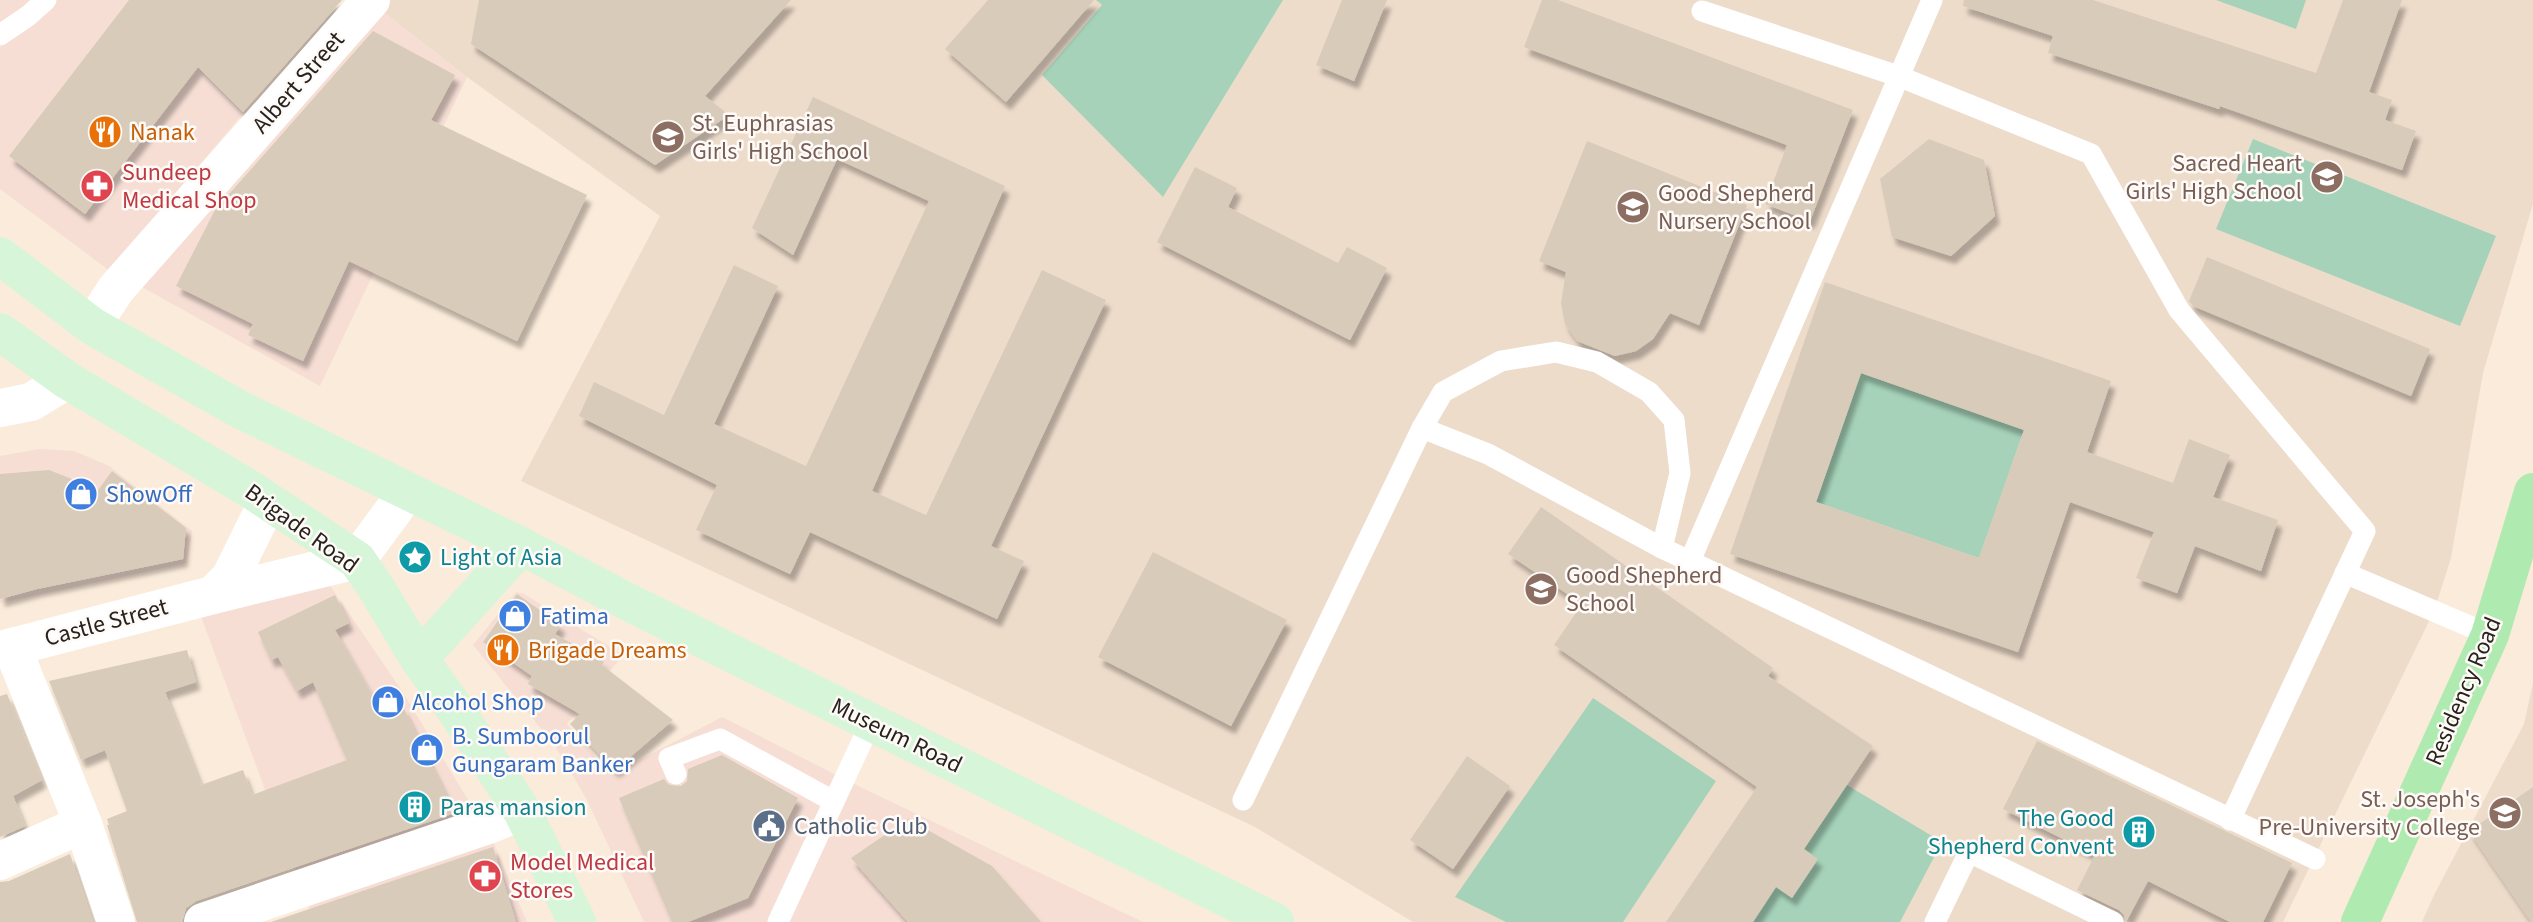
<svg xmlns="http://www.w3.org/2000/svg" width="2533" height="922" font-family="'Source Sans 3',sans-serif">
<style>
.commercial{fill:#f6ded4}
.education{fill:#eedccb}
.green{fill:#a5d2b8}
.building{fill:#d8cbb9;fill-rule:evenodd;filter:url(#shadow)}
.lines{fill:none;stroke-linecap:round;stroke-linejoin:round}
.lane{stroke:#fff;stroke-width:21}
.street{stroke:#fff;stroke-width:38}
.secondary{stroke:#d7f5d8;stroke-width:38}
.primary{stroke:#afebb0;stroke-width:38}
.labels{text-anchor:middle;stroke-width:5;stroke-linejoin:round;paint-order:stroke}
.street-label{font-size:24px;fill:#28221c;stroke:#fefaf7}
.education-label{font-size:24px;fill:#785e54;stroke:#fefaf7;text-anchor:start}
.food-label{font-size:24px;fill:#c56008;stroke:#fefaf7;text-anchor:start}
.health-label{font-size:24px;fill:#be3a42;stroke:#fefaf7;text-anchor:start}
.shop-label{font-size:24px;fill:#366cbe;stroke:#fefaf7;text-anchor:start}
.culture-label{font-size:24px;fill:#0d838f;stroke:#fefaf7;text-anchor:start}
.service-label{font-size:24px;fill:#4e5e75;stroke:#fefaf7;text-anchor:start}
</style>
<defs>
<filter id="shadow"><feDropShadow dx="4.5" dy="8" stdDeviation="2" flood-color="#0004"/></filter>
</defs>
<rect width="100%" height="100%" fill="#fbebda"/>
<!-- commercial -->
<g class="commercial">
<polygon points="0,0 290,0 320,22 110,271 0,189"/>
<polygon points="381,10 467,77 320,386 142,287"/>
<polygon points="39,449 74,451 109,466 192,531 187,563 0,603 0,456"/>
<polygon points="329,584 402,691 493,841 527,922 314,922 200,614"/>
<polygon points="516,592 524,594 623,655 567,724 611,775 722,717 856,785 1143,922 644,922 586,798 555,746 473,645"/>
</g>
<!-- education -->
<g class="education">
<polygon points="390,0 2533,0 2533,204 2483,373 2451,558 2434,611 2283,922 1413,922 1255,827 521,481 660,216 467,77 381,10"/>
<polygon points="2533,683 2533,922 2422,922 2434,895 2524,724"/>
</g>
<!-- green -->
<g class="green">
<polygon points="1096,0 1283,0 1163,197 1042,75 1102,5"/>
<polygon points="2216,0 2306,0 2296,29"/>
<polygon points="2253,139 2496,236 2460,326 2216,229"/>
<polygon points="1861,373 2024,430 1979,558 1816,502"/>
<polygon points="1593,698 1716,781 1623,922 1506,922 1455,897"/>
<polygon points="1842,782 1942,842 1900,922 1740,922"/>
</g>
<!-- building -->
<g class="building">
<polygon points="129,0 342,0 243,112 198,67 85,214 9,156"/>
<polygon points="479,0 791,0 705,96 729,115 655,165 471,44"/>
<polygon points="988,0 1094,0 1006,102 945,49"/>
<polygon points="1342,0 1387,0 1354,81 1316,65"/>
<polygon points="1542,0 1558,0 1853,110 1810,221 1765,204 1787,145 1524,47"/>
<polygon points="1964,0 2093,0 2316,73 2343,0 2402,0 2369,92 2392,100 2385,120 2416,131 2402,170 2220,106 2219,109 2048,53 2053,36 1963,6"/>
<polygon points="373,31 455,75 431,120 587,195 517,341 349,261 303,361 248,335 253,324 176,286 215,210"/>
<polygon points="813,97 1005,186 872,491 926,515 1042,270 1106,300 991,546 1024,561 997,619 810,532 790,574 696,530 717,485 579,416 594,382 664,415 734,265 778,286 714,424 806,466 929,201 837,159 793,255 752,228"/>
<polygon points="1929,139 1984,160 1995,216 1951,256 1892,237 1880,179"/>
<polygon points="1587,141 1747,205 1699,325 1670,313 1653,339 1636,351 1615,356 1577,341 1565,324 1561,303 1566,272 1539,261"/>
<polygon points="1195,167 1237,188 1228,207 1338,263 1347,247 1387,268 1350,340 1157,242"/>
<polygon points="2207,257 2430,349 2411,396 2193,306 2189,301"/>
<path d="M1825 282 2111 381 2087 452 2173 483 2189 439 2230 455 2213 497 2278 520 2261 571 2195 546 2177 593 2136 578 2154 532 2070 502 2018 652 1730 554ZM1861 373 2024 430 1979 558 1816 502Z"/>
<polygon points="49,470 72,479 93,497 112,471 186,528 183,559 37,589 0,599 0,474"/>
<polygon points="1541,507 1773,668 1768,676 1873,746 1804,849 1818,859 1792,898 1776,887 1753,922 1666,922 1757,787 1554,645 1582,604 1508,554"/>
<polygon points="1153,552 1287,620 1231,726 1098,657"/>
<polygon points="517,594 561,625 555,634 604,662 602,665 673,720 615,770 570,724 580,714 528,684 532,676 483,642"/>
<polygon points="335,595 349,623 335,630 373,697 390,689 398,709 403,707 455,813 196,901 186,908 182,922 137,922 107,825 109,825 107,819 127,811 105,750 81,760 49,681 187,650 196,682 165,692 201,785 243,770 252,795 347,760 313,682 297,691 278,657 271,660 258,632"/>
<polygon points="7,694 42,780 13,796 25,826 0,837 0,696"/>
<polygon points="2037,741 2292,863 2263,922 2230,922 2148,881 2126,922 2124,915 2119,910 2077,890 2095,855 2003,809"/>
<polygon points="722,755 798,798 748,898 688,922 672,922 619,798 664,779 669,785 681,786 687,781 688,769"/>
<polygon points="1467,756 1510,786 1453,869 1410,840"/>
<polygon points="2533,787 2533,922 2531,922 2469,831"/>
<polygon points="908,819 992,866 1041,922 908,922 851,858"/>
<polygon points="493,847 516,922 271,922 475,853"/>
<polygon points="70,854 93,922 0,922 0,882 9,881"/>
</g>
<g class="lines">
<!-- lane -->
<g class="lane">
<polyline points="1702,11 1898,76 2091,154 2179,310 2365,531 2230,820"/>
<polyline points="0,35 28,16 46,0"/>
<polyline points="1422,428 1443,392 1501,361 1556,352 1597,362 1649,392 1674,420 1680,473 1662,548"/>
<polyline points="1690,561 1932,0"/>
<polyline points="2345,573 2490,635"/>
<polyline points="676,774 669,758 720,739 833,801"/>
<polyline points="1243,800 1422,428 1488,454 1662,548 2315,859"/>
<polyline points="778,922 871,722"/>
<polyline points="1935,922 1969,852 2113,922"/>
</g>
<!-- street -->
<g class="street">
<polyline points="92,326 116,289 371,0"/>
<polyline points="0,408 31,402 67,380"/>
<polyline points="213,595 230,578 268,501"/>
<polyline points="12,647 83,824 116,922"/>
<polyline points="0,650 213,595 357,560 407,492"/>
<polyline points="0,861 83,824"/>
<polyline points="203,922 491,824 522,811"/>
</g>
<!-- secondary -->
<g class="secondary">
<polyline points="0,256 92,326 237,408 521,546 628,602 1275,922"/>
<polyline points="0,332 67,380 253,491 357,560 375,586 419,659 453,706 522,811 577,922"/>
<polyline points="419,659 521,546"/>
</g>
<!-- primary -->
<polyline class="primary" points="2360,922 2490,635 2533,492"/>
</g>
<!-- icons -->
<defs>
<symbol id="restaurant-disc" viewBox="-11 -11 22 22"><circle r="9.5" fill="#e8710a" stroke="#fefaf7"/><path d="M-5-6h1v4h1v-4h1v4h1v-4h1v5L-1.5 .5V6h-2V.5L-5-1ZM5-6V6H3V1.5H1.5Q1.5-4 5-6Z" fill="#fff"/></symbol>
<symbol id="school-disc" viewBox="-11 -11 22 22"><circle r="9.5" fill="#8d6e63" stroke="#fefaf7"/><path d="M0-5L7-2L0 1L-7-2ZM-4 1L0 2.5L4 1V4Q0 6-4 4Z" fill="#fff"/></symbol>
<symbol id="pharmacy-disc" viewBox="-11 -11 22 22"><circle r="9.5" fill="#e0444e" stroke="#fefaf7"/><path d="M-2-6h4v4h4v4h-4v4h-4v-4h-4v-4h4Z" fill="#fff"/></symbol>
<symbol id="shop-disc" viewBox="-11 -11 22 22"><circle r="9.5" fill="#3f7fe0" stroke="#fefaf7"/><path d="M-5-2.5h2.3a2.7 3.5 0 0 1 5.4 0H5L5.5 6h-11ZM-1.5-2.5h3a1.5 2.3 0 0 0-3 0Z" fill="#fff"/></symbol>
<symbol id="sight-disc" viewBox="-11 -11 22 22"><circle r="9.5" fill="#0f9aa8" stroke="#fefaf7"/><path d="M0-6L1.8-2.2L6-1.7L2.9 1.2L3.7 5.4L0 3.3L-3.7 5.4L-2.9 1.2L-6-1.7L-1.8-2.2Z" fill="#fff"/></symbol>
<symbol id="building-disc" viewBox="-11 -11 22 22"><circle r="9.5" fill="#0f9aa8" stroke="#fefaf7"/><path d="M-4-6H4V6H1V3H-1V6H-4ZM-2.5-4.3h1.7v1.8h-1.7ZM.8-4.3h1.7v1.8H.8ZM-2.5-1h1.7V.8h-1.7ZM.8-1h1.7V.8H.8Z" fill="#fff"/></symbol>
<symbol id="university-disc" viewBox="-11 -11 22 22"><circle r="9.5" fill="#8d6e63" stroke="#fefaf7"/><path d="M0-5L7-2L0 1L-7-2ZM-4 1L0 2.5L4 1V4Q0 6-4 4Z" fill="#fff"/></symbol>
<symbol id="civic-disc" viewBox="-11 -11 22 22"><circle r="9.5" fill="#5c6f8a" stroke="#fefaf7"/><path d="M-.6-6.5H3V-4.5H.6V-3L4-1V1h2V6H-6V1h2V-1L-.6-3ZM-1.2 2.5V6h2.4V2.5Z" fill="#fff"/></symbol>
</defs>
<g fill-rule="evenodd">
<use href="#restaurant-disc" x="86" y="113" width="38" height="38"/>
<use href="#school-disc" x="649" y="118" width="38" height="38"/>
<use href="#school-disc" x="2308" y="158" width="38" height="38"/>
<use href="#pharmacy-disc" x="78" y="167" width="38" height="38"/>
<use href="#school-disc" x="1614" y="188" width="38" height="38"/>
<use href="#shop-disc" x="62" y="475" width="38" height="38"/>
<use href="#sight-disc" x="396" y="538" width="38" height="38"/>
<use href="#school-disc" x="1522" y="570" width="38" height="38"/>
<use href="#shop-disc" x="496" y="597" width="38" height="38"/>
<use href="#restaurant-disc" x="484" y="631" width="38" height="38"/>
<use href="#shop-disc" x="369" y="683" width="38" height="38"/>
<use href="#shop-disc" x="408" y="731" width="38" height="38"/>
<use href="#building-disc" x="396" y="788" width="38" height="38"/>
<use href="#university-disc" x="2486" y="794" width="38" height="38"/>
<use href="#civic-disc" x="750" y="807" width="38" height="38"/>
<use href="#building-disc" x="2120" y="813" width="38" height="38"/>
<use href="#pharmacy-disc" x="466" y="857" width="38" height="38"/>
</g>
<g class="labels">
<!-- street labels -->
<g class="street-label">
<text transform="translate(298 82) rotate(-49)" y="8">Albert Street</text>
<text transform="translate(302 528) rotate(36)" y="8">Brigade Road</text>
<text transform="translate(106 622) rotate(-15)" y="8">Castle Street</text>
<text transform="translate(2463 691) rotate(-67)" y="8">Residency Road</text>
<text transform="translate(897 735) rotate(26)" y="8">Museum Road</text>
</g>
<!-- education labels -->
<g class="education-label">
<text x="692" y="131">St. Euphrasias<tspan x="692" dy="28">Girls' High School</tspan></text>
<text x="2302" y="171" text-anchor="end">Sacred Heart<tspan x="2302" dy="28">Girls' High School</tspan></text>
<text x="1658" y="201">Good Shepherd<tspan x="1658" dy="28">Nursery School</tspan></text>
<text x="1566" y="583">Good Shepherd<tspan x="1566" dy="28">School</tspan></text>
<text x="2480" y="807" text-anchor="end">St. Joseph's<tspan x="2480" dy="28">Pre-University College</tspan></text>
</g>
<!-- food labels -->
<g class="food-label">
<text x="130" y="140">Nanak</text>
<text x="528" y="658">Brigade Dreams</text>
</g>
<!-- health labels -->
<g class="health-label">
<text x="122" y="180">Sundeep<tspan x="122" dy="28">Medical Shop</tspan></text>
<text x="510" y="870">Model Medical<tspan x="510" dy="28">Stores</tspan></text>
</g>
<!-- shop labels -->
<g class="shop-label">
<text x="106" y="502">ShowOff</text>
<text x="540" y="624">Fatima</text>
<text x="412" y="710">Alcohol Shop</text>
<text x="452" y="744">B. Sumboorul<tspan x="452" dy="28">Gungaram Banker</tspan></text>
</g>
<!-- culture labels -->
<g class="culture-label">
<text x="440" y="565">Light of Asia</text>
<text x="440" y="815">Paras mansion</text>
<text x="2114" y="826" text-anchor="end">The Good<tspan x="2114" dy="28">Shepherd Convent</tspan></text>
</g>
<!-- service labels -->
<g class="service-label">
<text x="794" y="834">Catholic Club</text>
</g>
</g>
</svg>
